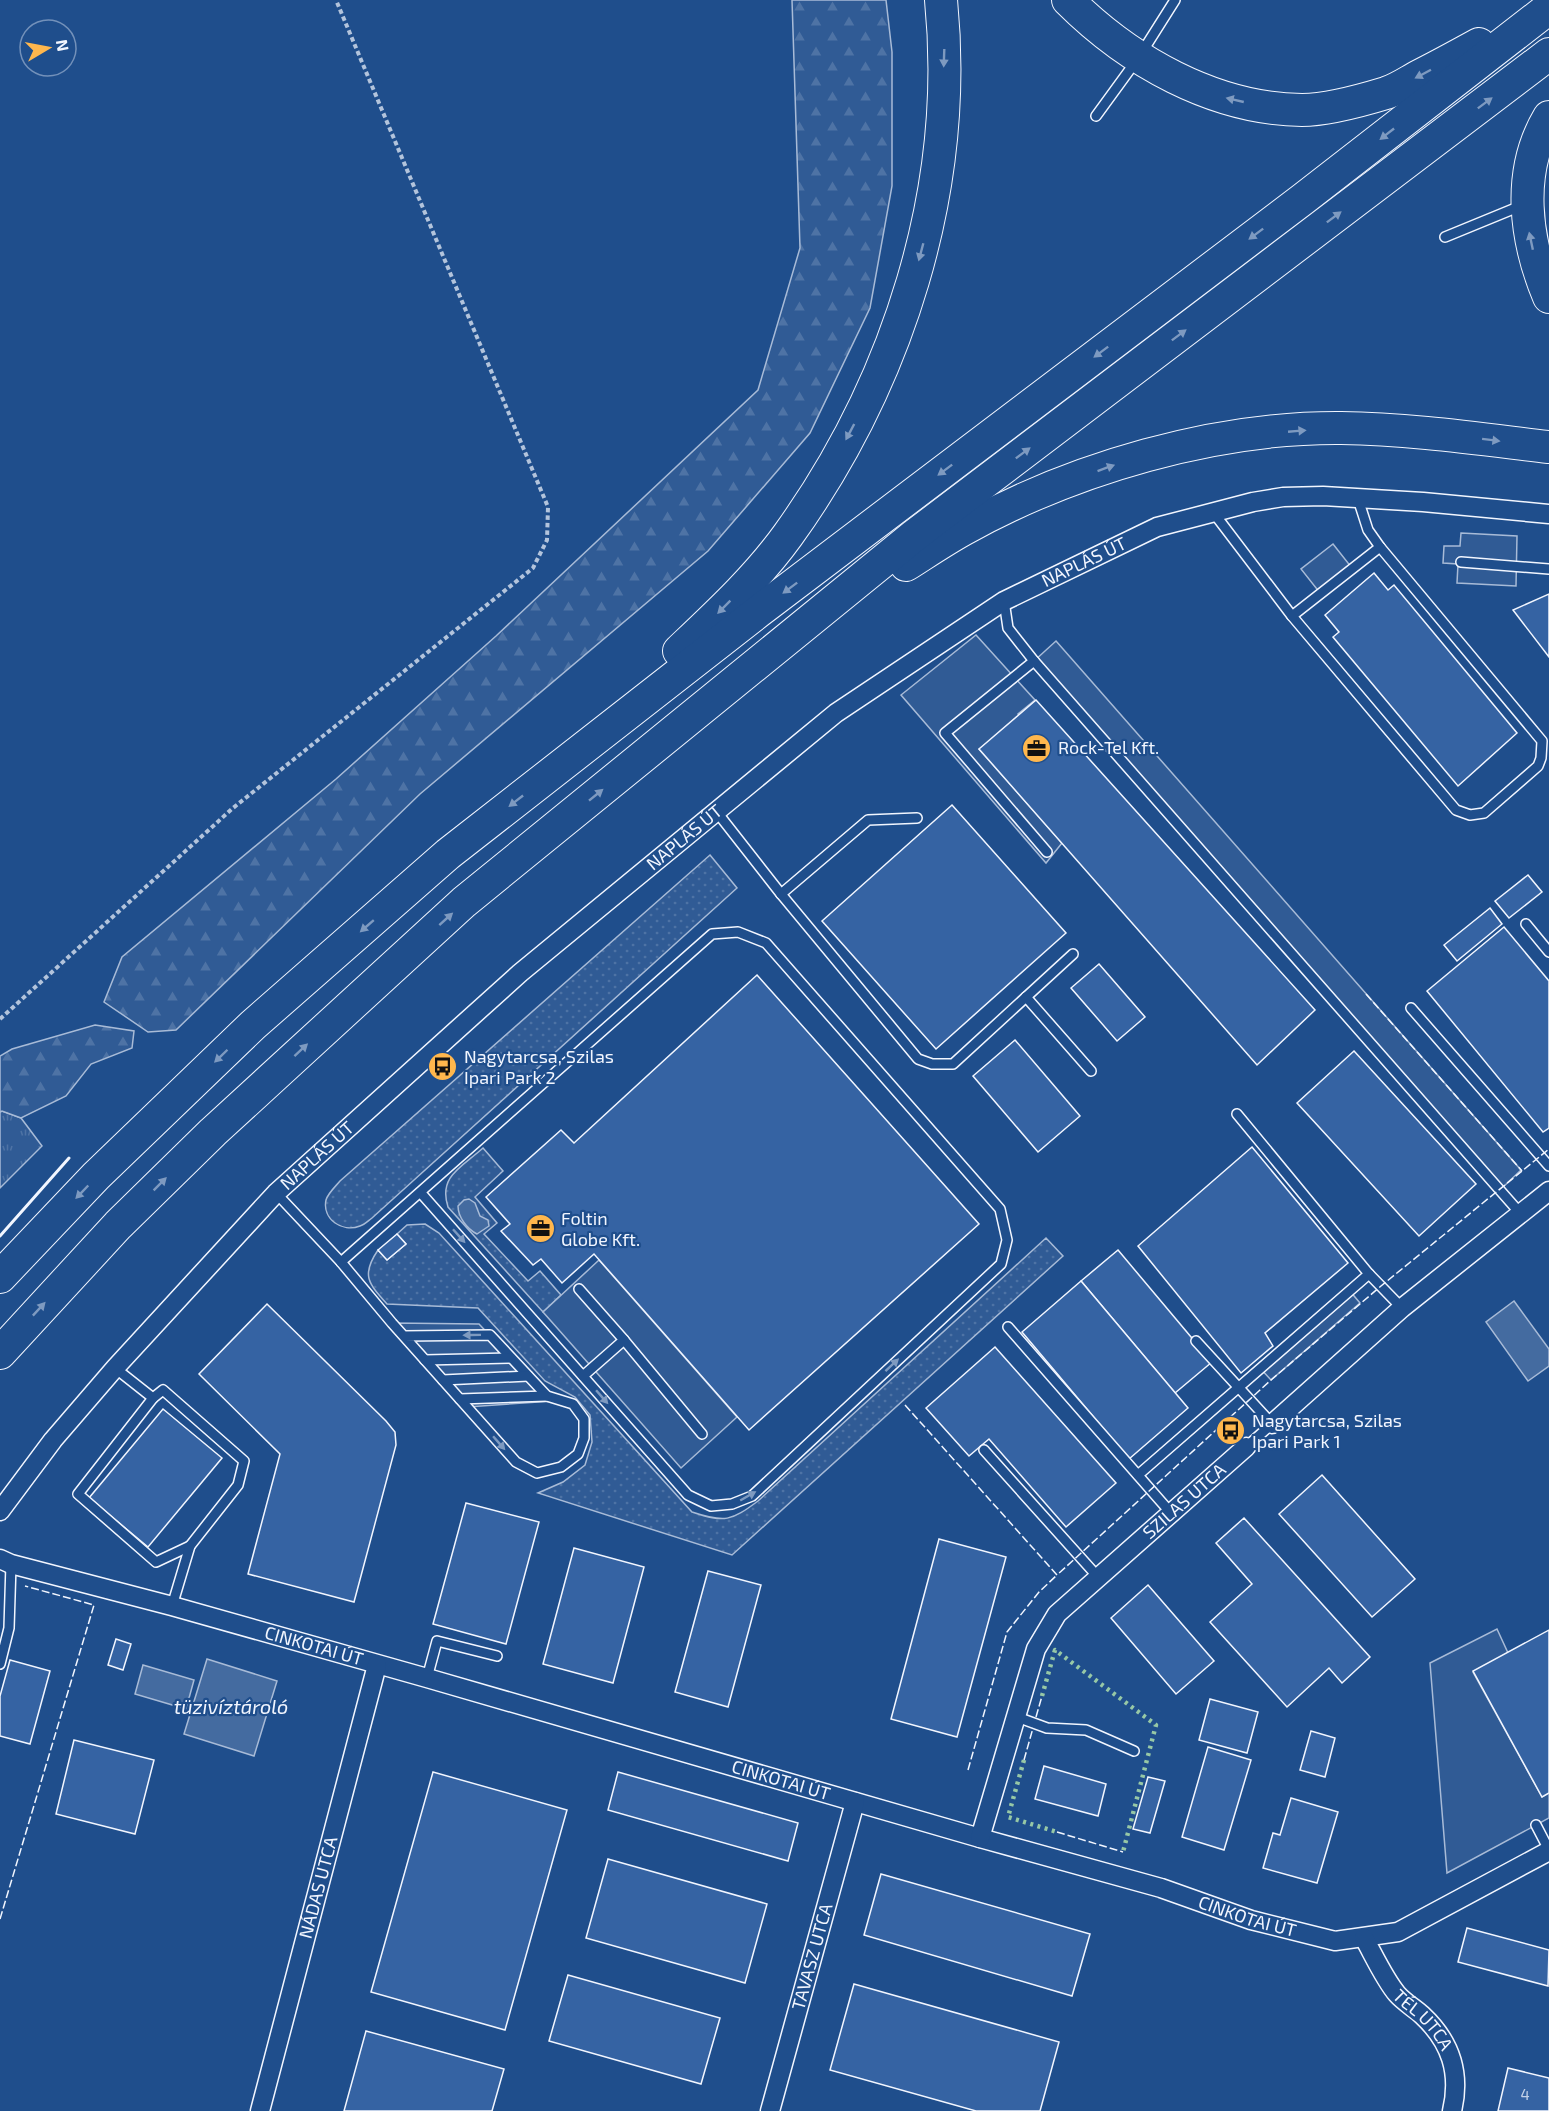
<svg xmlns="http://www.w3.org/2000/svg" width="1549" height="2111" font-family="'Exo 2',sans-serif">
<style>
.grass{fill:url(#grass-tufts);stroke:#a8bbd7;stroke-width:1.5}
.forest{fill:url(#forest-firs);stroke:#a8bbd7;stroke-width:1.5}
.park{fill:url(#park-dots);stroke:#a8bbd7;stroke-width:1.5}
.built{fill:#305b95;stroke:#a8bbd7;stroke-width:1.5}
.water{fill:#446ba0;stroke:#a8bbd7;stroke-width:1.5}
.building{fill:#3563a3;stroke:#f2f6ff;stroke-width:1.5}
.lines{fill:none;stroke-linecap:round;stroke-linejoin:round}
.service-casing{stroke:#f2f6ff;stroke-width:12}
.minor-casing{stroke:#f2f6ff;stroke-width:21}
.trunk-casing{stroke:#f2f6ff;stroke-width:34}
.path{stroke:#b3c4dc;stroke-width:4;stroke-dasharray:4.5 3;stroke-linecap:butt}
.service{stroke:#1f4e8c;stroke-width:9}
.minor{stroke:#1f4e8c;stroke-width:18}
.trunk{stroke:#1f4e8c;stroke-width:32}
.hedge{stroke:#97c8a6;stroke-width:4.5;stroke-dasharray:3 4.5;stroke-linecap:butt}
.fence{stroke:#f2f6ff;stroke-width:1.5;stroke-dasharray:8 3;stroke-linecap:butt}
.wall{stroke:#f2f6ff;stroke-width:3}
.oneway{fill:#7e9ac0}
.labels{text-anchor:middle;stroke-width:4.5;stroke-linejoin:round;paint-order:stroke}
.number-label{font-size:15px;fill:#c3d1e8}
.street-label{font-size:18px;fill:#f2f6ff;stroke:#1f4e8c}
.poi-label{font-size:18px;fill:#f2f6ff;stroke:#1f4e8c;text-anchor:start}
.water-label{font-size:20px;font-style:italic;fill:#f2f6ff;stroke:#1f4e8c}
</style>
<defs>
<pattern id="grass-tufts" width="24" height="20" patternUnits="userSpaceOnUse" patternTransform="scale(1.5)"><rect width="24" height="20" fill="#305b95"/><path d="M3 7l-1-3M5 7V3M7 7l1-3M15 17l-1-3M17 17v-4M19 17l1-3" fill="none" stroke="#4e73a5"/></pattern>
<pattern id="forest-firs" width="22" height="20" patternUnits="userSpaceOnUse" patternTransform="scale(1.5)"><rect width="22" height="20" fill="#305b95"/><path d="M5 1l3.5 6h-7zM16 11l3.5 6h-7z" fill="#4e73a5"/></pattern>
<pattern id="park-dots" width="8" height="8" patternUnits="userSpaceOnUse" patternTransform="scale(1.5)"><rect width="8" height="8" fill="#305b95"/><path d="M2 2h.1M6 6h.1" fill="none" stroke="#4e73a5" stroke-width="1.8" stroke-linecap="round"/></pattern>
</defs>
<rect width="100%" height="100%" fill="#1f4e8c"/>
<!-- grass -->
<polygon class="grass" points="2,1111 21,1118 42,1146 0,1188 0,1112"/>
<!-- forest -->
<g class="forest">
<polygon points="792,0 886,0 892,52 892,186 870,308 810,433 708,551 420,794 176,1030 148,1032 104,1002 122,957 336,779 496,636 758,390 800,248"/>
<polygon points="95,1025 134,1031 132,1048 91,1064 66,1096 21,1118 2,1111 0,1112 0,1056 12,1049"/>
</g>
<!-- park -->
<g class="park">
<path d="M710 855 737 888 372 1218C368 1221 364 1225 360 1226 342 1233 322 1219 326 1200 328 1193 336 1186 340 1181Z"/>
<path d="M483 1148 503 1171 475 1197 497 1223 484 1234 528 1281 540 1271 561 1295 543 1312 448 1207C438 1176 462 1167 483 1148Z"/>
<path d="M425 1224 439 1233 692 1512C725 1523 731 1521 758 1501L1046 1238 1063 1256 732 1555 538 1493 563 1482 585 1465 592 1442 590 1415 575 1397 545 1381 478 1308 387 1304C368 1283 361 1275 378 1250L387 1260 406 1244 397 1234 407 1225Z"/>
</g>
<!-- built -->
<g class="built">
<polygon points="1461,533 1517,536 1516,586 1457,583 1458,564 1443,563 1444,546 1460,546"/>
<polygon points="1333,544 1352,568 1320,593 1301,569"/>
<polygon points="976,635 1035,700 1018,714 1020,718 979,749 1062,843 1046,863 901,695"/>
<polygon points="1056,641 1521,1170 1500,1190 1034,661"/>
<polygon points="599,1260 737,1417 681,1468 543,1312"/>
<polygon points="1349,1290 1360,1303 1271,1380 1260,1368"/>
<polygon points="392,1323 479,1324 552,1401 467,1407"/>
<polygon points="1497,1629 1508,1653 1473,1672 1542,1797 1549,1793 1549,1818 1447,1873 1430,1663"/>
</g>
<!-- water -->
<g class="water">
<path d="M469 1199 475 1203 480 1216 488 1220 489 1226 477 1234C467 1229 458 1217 458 1206L464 1200Z"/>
<polygon points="1514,1301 1549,1349 1549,1366 1528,1381 1486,1322"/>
<polygon points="207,1659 277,1681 254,1756 184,1734"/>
<polygon points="143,1665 194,1680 186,1709 135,1694"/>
</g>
<!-- building -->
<g class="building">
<polygon points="1374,573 1388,590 1394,585 1517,733 1458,786 1333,637 1339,632 1325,615"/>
<polygon points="1549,594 1549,657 1513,610"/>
<polygon points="1036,700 1315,1010 1257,1065 979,749"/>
<polygon points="952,805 1066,933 936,1049 822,921"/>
<polygon points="1528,875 1542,892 1509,918 1495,901"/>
<polygon points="1490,908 1502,924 1457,961 1444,945"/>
<polygon points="1504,927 1549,981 1549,1128 1543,1132 1427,991"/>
<polygon points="1099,964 1145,1017 1117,1041 1071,988"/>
<polygon points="757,975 979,1224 749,1430 594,1254 562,1283 541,1259 533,1265 501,1231 510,1224 486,1197 561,1130 574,1143"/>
<polygon points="1015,1040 1080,1116 1038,1152 973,1076"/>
<polygon points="1354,1051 1476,1184 1419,1236 1297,1103"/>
<polygon points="1252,1147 1348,1263 1265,1333 1273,1346 1241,1373 1138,1246"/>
<polygon points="397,1234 406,1244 387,1260 378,1250"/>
<polygon points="1118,1250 1212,1362 1175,1393 1081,1281"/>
<polygon points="1081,1281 1188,1408 1129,1459 1022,1332"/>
<polygon points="267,1304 386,1421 395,1432 396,1445 354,1602 248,1574 280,1454 199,1374"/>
<polygon points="995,1347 1116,1483 1066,1527 989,1439 969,1456 926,1408"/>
<polygon points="163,1409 222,1458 148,1547 89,1498"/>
<polygon points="1322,1475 1415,1579 1372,1617 1279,1514"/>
<polygon points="466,1503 539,1522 506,1644 433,1624"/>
<polygon points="1244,1518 1370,1657 1342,1683 1329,1668 1287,1707 1210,1622 1252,1584 1216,1543"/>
<polygon points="939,1539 1006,1557 957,1737 891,1719"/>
<polygon points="574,1548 644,1567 613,1683 543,1664"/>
<polygon points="708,1571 761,1585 728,1707 675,1692"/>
<polygon points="1148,1585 1214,1661 1176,1694 1111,1618"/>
<polygon points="1549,1630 1549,1793 1542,1797 1473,1671"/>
<polygon points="116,1639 131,1644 123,1670 108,1665"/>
<polygon points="10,1660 50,1671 30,1744 0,1736 0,1696"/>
<polygon points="1210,1699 1258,1712 1247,1753 1199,1740"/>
<polygon points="1311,1731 1335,1738 1325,1777 1300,1770"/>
<polygon points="74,1740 154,1760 135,1834 56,1814"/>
<polygon points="1208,1747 1251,1760 1224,1850 1182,1837"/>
<polygon points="1044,1766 1106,1784 1098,1816 1035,1799"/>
<polygon points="433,1772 567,1810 505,2030 371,1992"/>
<polygon points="618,1772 798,1823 788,1861 608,1810"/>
<polygon points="1148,1777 1165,1781 1150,1833 1133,1829"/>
<polygon points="1291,1798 1338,1812 1317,1883 1263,1868 1273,1833 1280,1835"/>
<polygon points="608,1859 767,1904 745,1983 586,1938"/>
<polygon points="881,1874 1090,1934 1072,1996 864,1935"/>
<polygon points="1467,1928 1549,1950 1548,1986 1458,1962"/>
<polygon points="568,1975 720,2018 701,2084 549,2041"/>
<polygon points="854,1984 1059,2042 1040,2111 976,2111 830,2070"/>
<polygon points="366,2031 504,2069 492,2111 344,2111"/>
<polygon points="1508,2068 1549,2078 1549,2111 1498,2111"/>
</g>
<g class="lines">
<defs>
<g id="service">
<polyline points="1096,116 1139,57 1175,0"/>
<polyline points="1445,237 1523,205"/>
<polyline points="1213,512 1292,616 1456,810 1470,815 1484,813 1538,766 1541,758 1542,741 1380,547 1368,530 1358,499"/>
<polyline points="1461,562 1549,569"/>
<polyline points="1004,601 1008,628 1034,661 1520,1213"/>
<polyline points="1292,616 1380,547"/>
<polyline points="1034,661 945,733 1047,852"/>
<polyline points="716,811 781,894 918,1059 932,1064 953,1064 1073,954"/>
<polyline points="781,894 868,820 917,818"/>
<polyline points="1526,924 1549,952"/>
<polyline points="1026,997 1091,1071"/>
<polyline points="1411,1008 1549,1166"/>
<polyline points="1237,1114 1369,1274 1402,1308"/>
<polyline points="276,1193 341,1262 392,1323 516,1462 537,1473 561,1467 578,1454 584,1438 584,1419 573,1404 547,1396 490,1335 404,1336"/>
<polyline points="341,1262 712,934 738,932 766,943 1000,1209 1007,1240 1001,1264 752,1496 732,1504 711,1506 688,1495 420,1192"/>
<polyline points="579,1289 624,1340 583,1376"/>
<polyline points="1008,1327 1171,1513"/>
<polyline points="624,1340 702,1434"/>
<polyline points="1196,1341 1272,1424 1246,1447"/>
<polyline points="425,1360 511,1358"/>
<polyline points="115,1368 153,1398 78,1494 156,1562 190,1546"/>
<polyline points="443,1380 528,1376"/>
<polyline points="153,1398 163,1390 244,1461 238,1485 190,1546 172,1606"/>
<polyline points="460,1399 547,1396"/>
<polyline points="984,1450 1098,1577"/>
<polyline points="1138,1475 1369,1274"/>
<polyline points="0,1664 9,1628 11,1564"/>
<polyline points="427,1678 437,1641 497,1656"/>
<polyline points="1017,1717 1047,1728 1086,1730 1134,1751"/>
<polyline points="1536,1825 1549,1850"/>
</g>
<g id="minor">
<polyline points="1272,1424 1402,1308 1549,1191"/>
<path id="s1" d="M0 1511 53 1440 115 1368 276 1193 520 973 836 713 1004 601 1157 527 1253 502 1283 497 1323 496 1423 502 1549 514"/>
<path id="s2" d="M0 1559 11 1564 172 1606 427 1678 980 1838 1161 1888 1251 1920 1335 1941 1398 1932 1549 1851"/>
<path id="s3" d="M980 1838 1036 1649 1057 1614 1246 1447"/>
<path id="s4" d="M1364 1938C1374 1956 1385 1980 1397 1994 1404 2002 1414 2008 1422 2015 1451 2042 1461 2073 1452 2111"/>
<path id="s5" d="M260 2111 377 1665"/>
<path id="s6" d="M770 2111 855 1802"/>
</g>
<g id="trunk">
<path d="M1068 0C1129 61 1214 109 1302 110 1326 110 1363 100 1386 93 1398 89 1408 82 1419 76 1439 66 1459 55 1479 44"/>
<path d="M1549 117C1516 172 1525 240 1549 297"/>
<path d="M906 565C925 553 944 540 964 529 1074 468 1215 427 1341 428 1411 429 1480 439 1549 447"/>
<path d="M679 651C717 615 757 578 788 535 898 382 960 189 941 0"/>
<polyline points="0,1277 96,1176 253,1025 448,854 759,611 1303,199 1549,8"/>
<polyline points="0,1353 118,1225 213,1132 464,902 915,535 1549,54"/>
</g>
</defs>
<!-- service casing -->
<use href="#service" class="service-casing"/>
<!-- minor casing -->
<use href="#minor" class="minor-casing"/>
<!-- trunk casing -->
<use href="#trunk" class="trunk-casing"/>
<!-- path -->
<polyline class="path" points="0,1019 233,808 533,568 547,540 548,507 336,0"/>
<!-- service -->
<use href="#service" class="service"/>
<!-- minor -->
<use href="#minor" class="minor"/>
<!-- trunk -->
<use href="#trunk" class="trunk"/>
<!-- hedge -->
<g class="hedge">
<polyline points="1042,1696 1055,1650 1156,1725 1123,1852"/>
<polyline points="1024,1760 1008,1817 1057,1832"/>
</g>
<!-- fence -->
<g class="fence">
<polyline points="1366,994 1522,1171"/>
<polyline points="905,1405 1057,1575 1271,1380 1381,1286 1549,1149"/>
<polyline points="1036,1717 1042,1696"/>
<polyline points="1024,1760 1033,1728"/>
<polyline points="968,1770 1007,1632 1039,1592 1057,1575"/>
<polyline points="1057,1832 1123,1852"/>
<polyline points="0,1919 94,1605 25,1586"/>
</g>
<!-- wall -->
<polyline class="wall" points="0,1236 69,1158"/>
</g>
<!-- one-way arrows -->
<defs><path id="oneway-solid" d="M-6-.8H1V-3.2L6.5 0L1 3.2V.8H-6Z" transform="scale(1.5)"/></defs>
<g class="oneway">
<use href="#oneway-solid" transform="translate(944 58) rotate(92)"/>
<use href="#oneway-solid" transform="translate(1423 74) rotate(152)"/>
<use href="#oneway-solid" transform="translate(1235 100) rotate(-167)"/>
<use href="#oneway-solid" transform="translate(1485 103) rotate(-37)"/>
<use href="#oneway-solid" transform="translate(1387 134) rotate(142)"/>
<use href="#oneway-solid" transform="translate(1334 217) rotate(-37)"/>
<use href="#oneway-solid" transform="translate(1256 234) rotate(143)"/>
<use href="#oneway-solid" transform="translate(1531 241) rotate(-102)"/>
<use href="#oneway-solid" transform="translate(921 252) rotate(105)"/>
<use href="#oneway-solid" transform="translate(1179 335) rotate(-37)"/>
<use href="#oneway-solid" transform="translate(1101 352) rotate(143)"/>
<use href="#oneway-solid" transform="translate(1297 431) rotate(-5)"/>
<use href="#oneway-solid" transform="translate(850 432) rotate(118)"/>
<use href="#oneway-solid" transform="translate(1491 440) rotate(7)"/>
<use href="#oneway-solid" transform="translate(1023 453) rotate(-37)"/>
<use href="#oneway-solid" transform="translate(1106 468) rotate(-20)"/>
<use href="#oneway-solid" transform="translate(945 470) rotate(143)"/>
<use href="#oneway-solid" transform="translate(790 588) rotate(143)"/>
<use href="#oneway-solid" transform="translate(724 607) rotate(135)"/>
<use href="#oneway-solid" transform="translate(596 795) rotate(-39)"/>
<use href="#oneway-solid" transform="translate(516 801) rotate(142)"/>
<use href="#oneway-solid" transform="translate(446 919) rotate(-42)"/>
<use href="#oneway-solid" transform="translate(367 926) rotate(139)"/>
<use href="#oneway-solid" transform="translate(301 1050) rotate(-43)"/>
<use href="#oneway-solid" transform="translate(221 1056) rotate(136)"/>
<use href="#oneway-solid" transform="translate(160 1184) rotate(-45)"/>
<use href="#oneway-solid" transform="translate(82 1192) rotate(134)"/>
<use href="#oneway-solid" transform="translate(459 1236) rotate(48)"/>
<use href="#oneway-solid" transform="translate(39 1309) rotate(-47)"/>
<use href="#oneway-solid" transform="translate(472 1335) rotate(179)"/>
<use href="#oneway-solid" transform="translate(892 1365) rotate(-43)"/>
<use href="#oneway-solid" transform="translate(602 1397) rotate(49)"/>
<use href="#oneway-solid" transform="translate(499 1443) rotate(49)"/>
<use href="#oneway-solid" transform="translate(748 1496) rotate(-30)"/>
</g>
<!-- icons -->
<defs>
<symbol id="office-disc" viewBox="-11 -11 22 22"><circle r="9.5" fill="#ffb74d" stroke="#1f4e8c"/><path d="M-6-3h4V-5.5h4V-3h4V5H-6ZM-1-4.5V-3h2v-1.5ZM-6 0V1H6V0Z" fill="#111"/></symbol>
<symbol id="bus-disc" viewBox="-11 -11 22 22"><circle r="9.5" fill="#ffb74d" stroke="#1f4e8c"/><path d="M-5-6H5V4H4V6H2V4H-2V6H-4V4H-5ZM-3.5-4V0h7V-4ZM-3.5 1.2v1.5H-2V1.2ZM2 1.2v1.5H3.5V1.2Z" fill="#111"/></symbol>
</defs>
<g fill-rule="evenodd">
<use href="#office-disc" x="1020" y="732" width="33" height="33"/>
<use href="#bus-disc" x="426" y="1050" width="33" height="33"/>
<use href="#office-disc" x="524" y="1212" width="33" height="33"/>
<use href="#bus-disc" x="1214" y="1414" width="33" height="33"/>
</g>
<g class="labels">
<!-- number labels -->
<g class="number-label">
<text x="1525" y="2100">4</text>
</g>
<!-- street labels -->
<g class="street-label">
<text dy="6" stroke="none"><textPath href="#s1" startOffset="1450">NAPLÁS ÚT</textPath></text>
<text dy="6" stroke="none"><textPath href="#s1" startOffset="963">NAPLÁS ÚT</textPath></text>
<text dy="6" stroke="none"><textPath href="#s1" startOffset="477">NAPLÁS ÚT</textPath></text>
<text dy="6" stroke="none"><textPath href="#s3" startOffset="408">SZILAS UTCA</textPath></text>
<text dy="6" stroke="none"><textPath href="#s2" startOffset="326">CINKOTAI ÚT</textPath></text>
<text dy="6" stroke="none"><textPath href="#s2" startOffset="812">CINKOTAI ÚT</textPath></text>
<text dy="6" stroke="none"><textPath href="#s5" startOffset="231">NÁDAS UTCA</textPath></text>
<text dy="6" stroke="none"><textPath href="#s2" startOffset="1298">CINKOTAI ÚT</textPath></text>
<text dy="6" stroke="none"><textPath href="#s6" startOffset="160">TAVASZ UTCA</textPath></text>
<text dy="6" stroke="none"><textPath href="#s4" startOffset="102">TÉL UTCA</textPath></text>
</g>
<!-- poi labels -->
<g class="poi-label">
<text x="1058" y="754">Rock-Tel Kft.</text>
<text x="464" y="1063">Nagytarcsa, Szilas<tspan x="464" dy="21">Ipari Park 2</tspan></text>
<text x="561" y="1225">Foltin<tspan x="561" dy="21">Globe Kft.</tspan></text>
<text x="1252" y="1427">Nagytarcsa, Szilas<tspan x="1252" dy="21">Ipari Park 1</tspan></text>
</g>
<!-- water labels -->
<g class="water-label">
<text x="231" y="1714">tüzivíztároló</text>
</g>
</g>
<!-- north arrow -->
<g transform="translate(48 48) rotate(80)"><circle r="28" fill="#1f4e8c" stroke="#7391ba" stroke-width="1.5"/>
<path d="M0-4.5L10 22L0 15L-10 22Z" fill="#ffb74d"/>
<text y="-9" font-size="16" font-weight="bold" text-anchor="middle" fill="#f2f6ff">N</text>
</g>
</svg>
